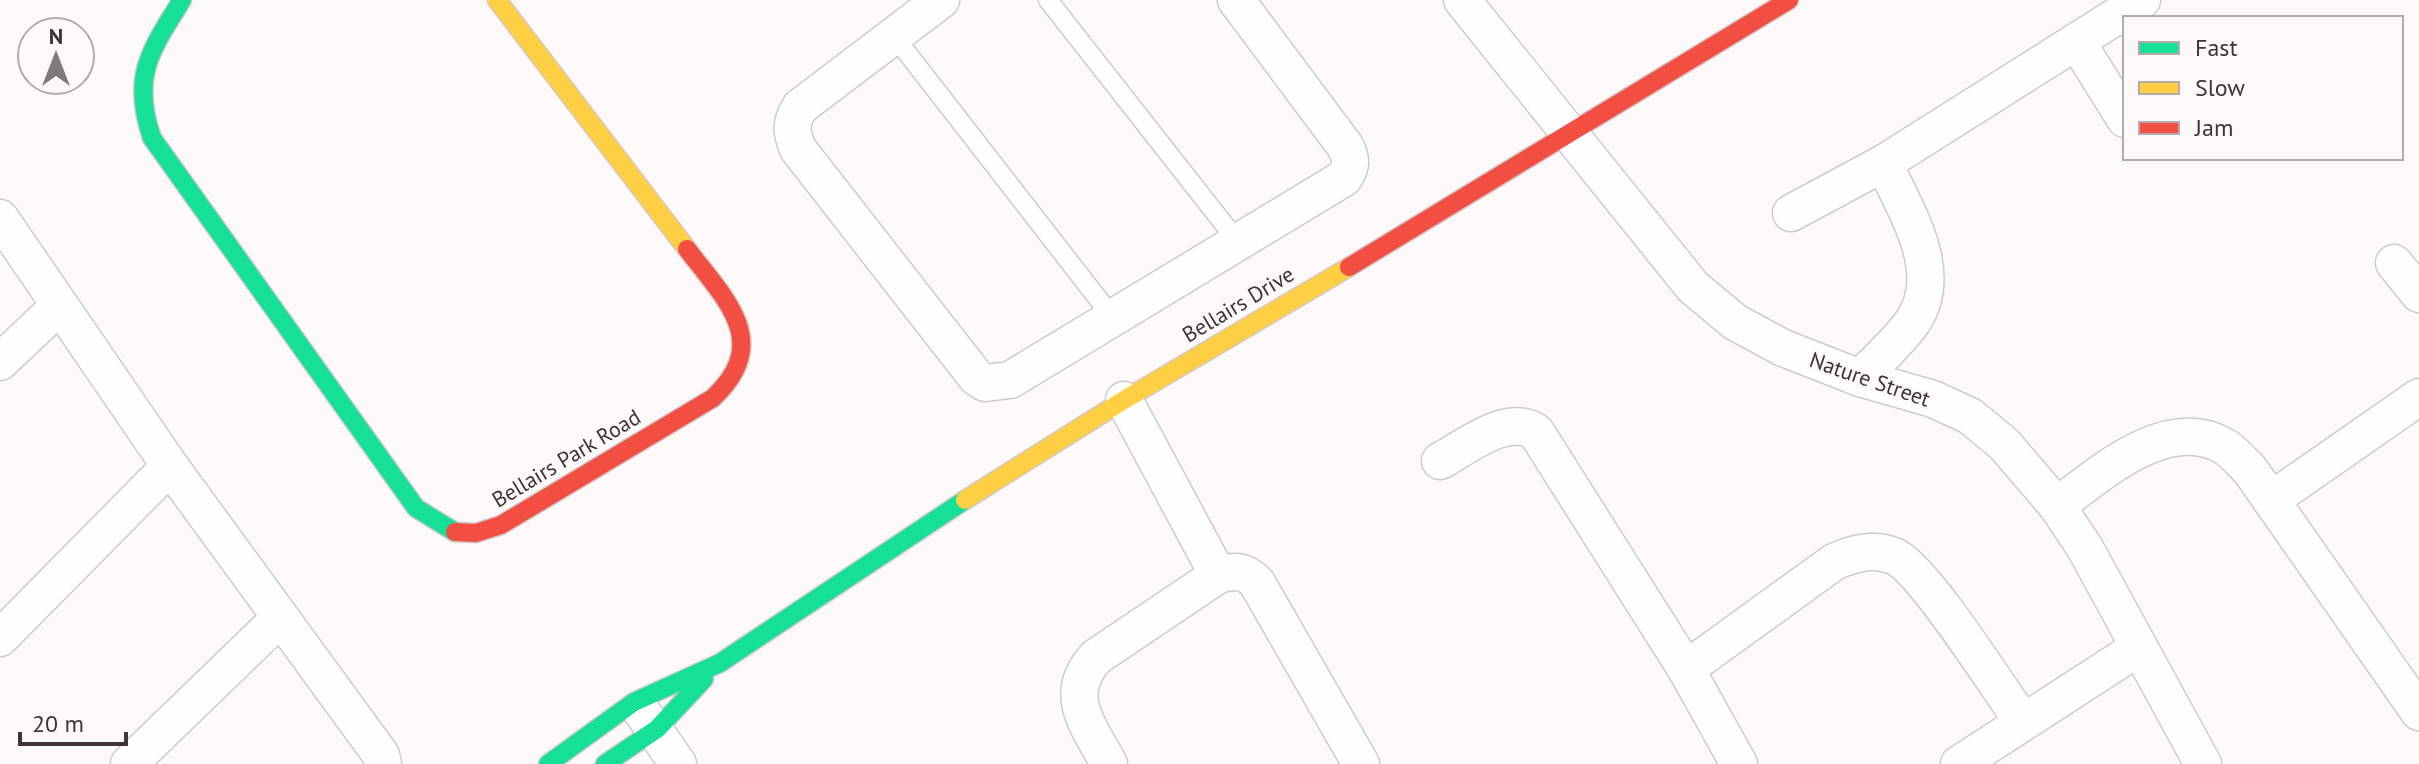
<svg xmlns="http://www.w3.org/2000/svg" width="2419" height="764" font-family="'PT Sans',sans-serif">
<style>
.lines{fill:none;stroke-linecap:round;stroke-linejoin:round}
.lane-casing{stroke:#d1c9ca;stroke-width:21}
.street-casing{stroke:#d1c9ca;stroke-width:39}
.fast-casing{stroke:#d1c9ca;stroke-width:21}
.slow-casing{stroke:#d1c9ca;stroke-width:21}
.jam-casing{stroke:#d1c9ca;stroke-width:21}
.lane{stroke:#fffefe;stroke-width:18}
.street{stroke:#fffefe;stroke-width:36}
.fast{stroke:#16e098;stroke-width:18}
.slow{stroke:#ffcf43;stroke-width:18}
.jam{stroke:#f24e42;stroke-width:18}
.labels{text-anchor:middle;stroke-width:6;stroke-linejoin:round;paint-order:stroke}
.street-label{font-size:22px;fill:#403435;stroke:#fff8f8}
</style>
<rect width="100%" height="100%" fill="#fef9f9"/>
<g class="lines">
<defs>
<g id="lane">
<polyline points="1048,0 1238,242"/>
<polyline points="894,36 1113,318"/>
</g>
<g id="street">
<path d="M941 0 800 107C790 123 791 132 798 149L976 377 985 383 1010 380 1344 178C1352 166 1352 159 1345 146L1236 0"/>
<polyline points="1462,0 1693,287 1735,322 1783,348 1860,378 1933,399 1970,416 2004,444 2057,506 2085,548 2203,764"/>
<polyline points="2077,42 2125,119"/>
<polyline points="1791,213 1884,163 2142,0"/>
<polyline points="0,218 170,466 381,755 383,764"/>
<polyline points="2394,263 2419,294"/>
<polyline points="0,362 58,307"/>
<path d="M1860 378C1877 361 1896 344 1911 324 1948 273 1905 211 1884 163"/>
<polyline points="1124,400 1218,575"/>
<path d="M1440 461C1466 447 1507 413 1536 432L1686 669 1739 764"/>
<polyline points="2271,500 2419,397"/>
<path d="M2057 506C2100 474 2169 411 2227 448 2235 454 2243 463 2250 470L2419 712"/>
<polyline points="0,638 170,466"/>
<path d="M1686 669 1834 562C1854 553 1873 548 1894 556 1924 569 1999 689 2023 722"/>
<polyline points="640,709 678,764"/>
<polyline points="129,764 279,619"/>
<path d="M1109 764C1089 726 1061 695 1096 657L1218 575C1234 570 1245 570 1257 583L1361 764"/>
<polyline points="1959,764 2138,648"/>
</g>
<g id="fast">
<path d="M182 0C150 51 131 77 152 138L416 508 455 532"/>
<polyline points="548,764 634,702 720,663 965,500"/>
<polyline points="605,764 657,729 704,679"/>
</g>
<g id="slow">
<polyline points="497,0 687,249"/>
<polyline points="965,500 1124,400 1349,267"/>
</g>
<g id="jam">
<polyline points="1349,267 1789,0"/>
<path d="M455 532 476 533 501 525 713 398C773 342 725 299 687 249"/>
</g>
</defs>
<!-- lane casing -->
<use href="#lane" class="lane-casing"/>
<!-- street casing -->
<use href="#street" class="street-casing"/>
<!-- fast casing -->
<use href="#fast" class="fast-casing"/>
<!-- slow casing -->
<use href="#slow" class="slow-casing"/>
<!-- jam casing -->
<use href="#jam" class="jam-casing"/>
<!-- lane -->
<use href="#lane" class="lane"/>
<!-- street -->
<use href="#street" class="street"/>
<!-- fast -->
<use href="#fast" class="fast"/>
<!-- slow -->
<use href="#slow" class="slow"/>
<!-- jam -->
<use href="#jam" class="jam"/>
</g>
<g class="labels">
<!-- street labels -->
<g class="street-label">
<text transform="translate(1238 304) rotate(-31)" y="8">Bellairs Drive</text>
<text transform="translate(1870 379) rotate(19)" y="8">Nature Street</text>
<text transform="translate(566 458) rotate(-31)" y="8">Bellairs Park Road</text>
</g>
</g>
<!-- legend -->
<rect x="2123" y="16" width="280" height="144" fill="#fff8f8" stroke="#b3aaaa" stroke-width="2"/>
<rect x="2139" y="42" width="40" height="12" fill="#16e098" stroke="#b3aaaa" stroke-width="2"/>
<text x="2195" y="56" font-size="24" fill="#403435">Fast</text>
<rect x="2139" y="82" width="40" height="12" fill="#ffcf43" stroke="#b3aaaa" stroke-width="2"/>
<text x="2195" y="96" font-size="24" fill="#403435">Slow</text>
<rect x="2139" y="122" width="40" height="12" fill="#f24e42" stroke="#b3aaaa" stroke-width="2"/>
<text x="2195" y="136" font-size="24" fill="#403435">Jam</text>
<!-- north arrow -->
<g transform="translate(56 56)"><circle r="38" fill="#fff8f8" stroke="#b3aaaa" stroke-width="2"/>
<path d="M0-6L14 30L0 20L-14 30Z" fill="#82797a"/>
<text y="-12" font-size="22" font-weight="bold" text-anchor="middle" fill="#403435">N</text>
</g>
<!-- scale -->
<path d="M20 732v12h106v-12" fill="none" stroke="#403435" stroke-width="4"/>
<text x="32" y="732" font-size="24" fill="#403435" stroke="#fff8f8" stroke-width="6" paint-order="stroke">20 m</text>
</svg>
